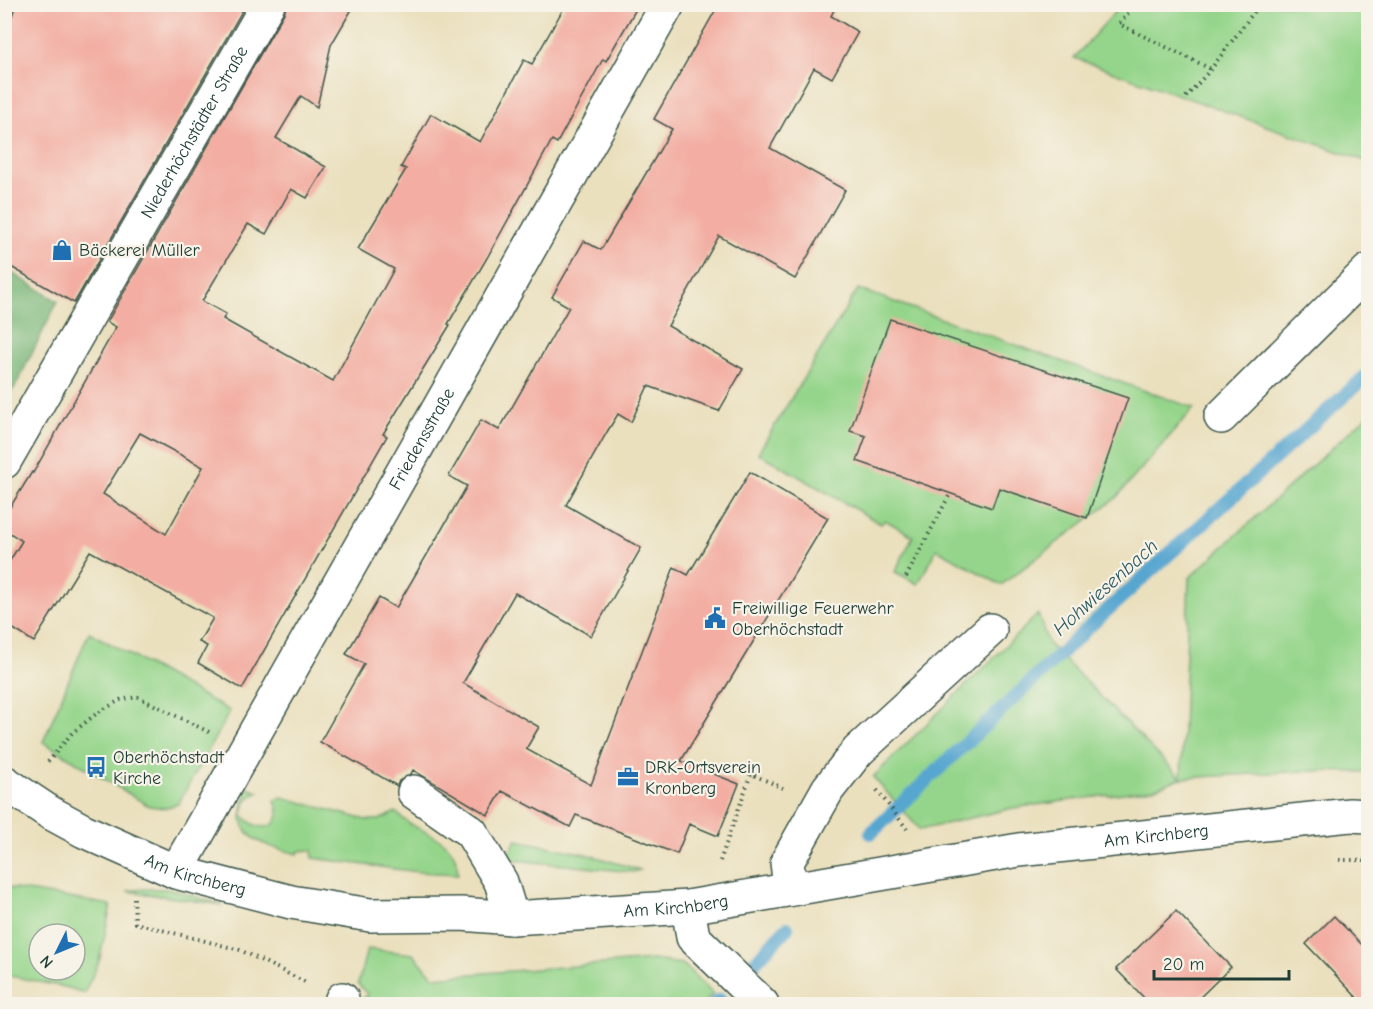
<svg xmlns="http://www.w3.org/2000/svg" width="1373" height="1009" font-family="'Comic Neue',sans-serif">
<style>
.green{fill:#95d58b;stroke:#5a8960;stroke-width:1.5;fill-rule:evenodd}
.forest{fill:#78b677;stroke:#4c7a56;stroke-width:1.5}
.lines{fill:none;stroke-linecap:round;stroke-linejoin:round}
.stream{stroke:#56a6d0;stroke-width:14}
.building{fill:#f3ada2;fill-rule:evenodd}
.minor-casing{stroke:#3d5549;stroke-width:36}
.major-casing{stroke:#3d5549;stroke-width:36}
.path{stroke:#3d5549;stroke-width:4;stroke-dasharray:1.5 4.5;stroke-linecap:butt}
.minor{stroke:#fff;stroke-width:33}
.major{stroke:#fff;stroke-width:33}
.labels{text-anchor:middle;stroke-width:4.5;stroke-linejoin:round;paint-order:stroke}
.street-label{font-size:18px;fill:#1f3d34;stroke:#f7f3e8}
.poi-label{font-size:18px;fill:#1f3d34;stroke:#f7f3e8;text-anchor:start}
.water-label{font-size:20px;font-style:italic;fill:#305c63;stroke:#f7f3e8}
</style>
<rect width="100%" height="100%" fill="#f7f3e8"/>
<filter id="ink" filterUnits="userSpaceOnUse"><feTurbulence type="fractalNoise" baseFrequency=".0167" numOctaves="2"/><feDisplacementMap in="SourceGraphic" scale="12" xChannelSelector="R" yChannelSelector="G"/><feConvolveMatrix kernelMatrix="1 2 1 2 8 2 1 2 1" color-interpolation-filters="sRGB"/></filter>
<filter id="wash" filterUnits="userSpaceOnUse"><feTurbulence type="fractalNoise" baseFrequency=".008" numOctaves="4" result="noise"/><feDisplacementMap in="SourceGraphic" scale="24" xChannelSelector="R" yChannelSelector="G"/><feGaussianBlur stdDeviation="1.35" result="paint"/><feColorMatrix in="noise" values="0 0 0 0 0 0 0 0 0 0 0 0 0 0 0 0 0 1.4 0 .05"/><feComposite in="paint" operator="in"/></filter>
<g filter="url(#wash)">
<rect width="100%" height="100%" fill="#eae0be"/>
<!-- green -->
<g class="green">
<polygon points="1122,4 1368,5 1368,162 1074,58"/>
<polygon points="858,289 1194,408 1116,498 1001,585 937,549 918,584 895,572 913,536 885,520 881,524 758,453"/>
<polygon points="1368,415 1368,772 1305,771 1181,778 1153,789 1013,808 920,830 873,777 1038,614 1048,643 1181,778 1189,578"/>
<polygon points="89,632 230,711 178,804 164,808 149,806 43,742"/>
<path d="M248 788 259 792C247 797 244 802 243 815 252 829 275 833 278 814 279 810 276 804 275 800L282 797 366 820H379L396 812C419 838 457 831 458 874L418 872 313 858 312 850 299 851 298 854C258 844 228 837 248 788Z"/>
<polygon points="516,840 586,854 640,870 633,872 506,859"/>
<path d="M4 887 111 905 99 962 84 993 69 988 5 975ZM39 934H75V970H39Z"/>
<polygon points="143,889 170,889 223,905 127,891"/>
<polygon points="367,949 413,954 434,977 653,960 683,964 713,994 703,1004 354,1004 368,995 358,984"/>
</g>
<!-- forest -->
<polygon class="forest" points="5,269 58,301 15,387 5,399"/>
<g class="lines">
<!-- stream -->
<g class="stream">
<polyline points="871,833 1092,624 1368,374"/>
<polyline points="743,975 787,928"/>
<polyline points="715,1004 720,1000"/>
</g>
</g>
<g id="blocks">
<!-- building -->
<g class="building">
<polygon points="16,4 246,4 74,303 4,263 4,39"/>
<path d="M287 4H355L331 45 317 107 301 96 276 138 326 167 307 198 291 189 266 234 248 224 202 301 226 314 223 319 333 381 394 269 358 249 406 169 401 167 431 114 480 142 524 60 532 64 566 4H639L606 61 603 59 557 143 552 140 487 258 448 324 450 325 383 434 387 436 242 689 198 663 207 646 199 642 213 618 90 551 34 642 4 623V570L22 541 4 529V517L32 472 33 473 116 327 107 322 284 13ZM140 433 203 467 166 534 103 494Z"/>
<polygon points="719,4 837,4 831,16 858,32 832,78 814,68 770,148 845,190 795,279 719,236 668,326 743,369 719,411 648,386 631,422 618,414 607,432 566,505 641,548 591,636 515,593 463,683 539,727 526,749 591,785 674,567 688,575 750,472 828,518 681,761 739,784 718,836 689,824 677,854 576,815 570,827 502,791 488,815 413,770 411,774 399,781 397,786 320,742 364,664 346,654 379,598 396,608 467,486 449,476 481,420 499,430 569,307 552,297 584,241 601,250 672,129 654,119"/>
<polygon points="890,319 1128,398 1087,518 999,488 992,508 857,461 866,436 850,431"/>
<polygon points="1176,911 1231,967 1192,1005 1151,1005 1116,969"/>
<polygon points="1334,916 1368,951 1368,1005 1364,1005 1306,944"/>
</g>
</g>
</g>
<g filter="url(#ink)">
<use href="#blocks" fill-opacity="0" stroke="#3d5549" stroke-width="1.5"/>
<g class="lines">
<defs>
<g id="minor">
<polyline points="1221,417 1368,271"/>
<path id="s1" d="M4 462 268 4"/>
<polyline points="414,792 471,832 501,882 512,918"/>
<path id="s2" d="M176 872 668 4"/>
<polyline points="790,889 787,862 828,789 858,751 990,630"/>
<polyline points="688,907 693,937 762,1004"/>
<polyline points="340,1004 342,999"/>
</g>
<g id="major">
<path id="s3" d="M4 782 49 812 84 831 176 872 291 902 370 915 461 914 512 918 688 907 1019 850 1350 815 1368 816"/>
</g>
</defs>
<!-- minor casing -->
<use href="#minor" class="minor-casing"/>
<!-- major casing -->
<use href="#major" class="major-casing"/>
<!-- path -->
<g class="path">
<polyline points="1136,4 1119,24 1211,69"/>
<polyline points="1186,97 1211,69 1260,4"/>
<polyline points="906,577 950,494"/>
<polyline points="48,762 72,733 96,714 120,700 138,697 209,732"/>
<polyline points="877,790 907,829"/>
<polyline points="1339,860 1368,860"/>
<polyline points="720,861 751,774 783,788"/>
<polyline points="134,898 135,923 240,950 305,982"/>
</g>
<!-- minor -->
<use href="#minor" class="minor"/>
<!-- major -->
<use href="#major" class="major"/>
</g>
</g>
<!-- icons -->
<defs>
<symbol id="shop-bare" viewBox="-9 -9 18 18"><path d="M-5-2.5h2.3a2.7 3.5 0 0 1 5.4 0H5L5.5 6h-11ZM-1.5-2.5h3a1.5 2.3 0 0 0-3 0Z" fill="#1f6fb2" stroke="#f7f3e8" stroke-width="2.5" paint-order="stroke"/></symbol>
<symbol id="civic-bare" viewBox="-9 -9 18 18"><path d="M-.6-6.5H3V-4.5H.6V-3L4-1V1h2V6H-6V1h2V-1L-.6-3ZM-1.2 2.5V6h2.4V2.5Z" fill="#1f6fb2" stroke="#f7f3e8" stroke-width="2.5" paint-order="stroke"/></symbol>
<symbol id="bus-bare" viewBox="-9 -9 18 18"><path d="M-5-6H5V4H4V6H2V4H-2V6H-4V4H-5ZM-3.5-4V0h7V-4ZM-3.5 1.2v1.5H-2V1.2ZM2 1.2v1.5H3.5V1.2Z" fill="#1f6fb2" stroke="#f7f3e8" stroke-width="2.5" paint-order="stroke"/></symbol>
<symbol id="office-bare" viewBox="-9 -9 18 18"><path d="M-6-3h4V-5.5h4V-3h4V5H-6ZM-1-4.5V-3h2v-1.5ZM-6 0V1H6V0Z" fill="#1f6fb2" stroke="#f7f3e8" stroke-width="2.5" paint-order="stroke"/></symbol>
</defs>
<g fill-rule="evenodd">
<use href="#shop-bare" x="47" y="235" width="30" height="30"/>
<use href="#civic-bare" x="700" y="603" width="30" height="30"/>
<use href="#bus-bare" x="81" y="752" width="30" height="30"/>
<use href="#office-bare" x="613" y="762" width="30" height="30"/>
</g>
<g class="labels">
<!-- street labels -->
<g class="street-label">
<text dy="6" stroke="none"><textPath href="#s1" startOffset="381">Niederhöchstädter Straße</textPath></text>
<text dy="6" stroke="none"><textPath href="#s2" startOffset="498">Friedensstraße</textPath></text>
<text dy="6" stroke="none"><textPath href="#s3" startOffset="1186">Am Kirchberg</textPath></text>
<text dy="6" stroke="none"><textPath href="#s3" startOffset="214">Am Kirchberg</textPath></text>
<text dy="6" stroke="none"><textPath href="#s3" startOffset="700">Am Kirchberg</textPath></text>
</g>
<!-- poi labels -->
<g class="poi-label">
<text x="79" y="256">Bäckerei Müller</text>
<text x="732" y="614">Freiwillige Feuerwehr<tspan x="732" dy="21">Oberhöchstadt</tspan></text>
<text x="113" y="763">Oberhöchstadt<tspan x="113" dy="21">Kirche</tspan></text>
<text x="645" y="773">DRK-Ortsverein<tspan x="645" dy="21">Kronberg</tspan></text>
</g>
<!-- water labels -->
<g class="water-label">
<text transform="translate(1105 587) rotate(-42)" y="7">Hohwiesenbach</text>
</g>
</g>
<!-- margin -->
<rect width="1373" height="1009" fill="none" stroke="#f7f3e8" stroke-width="24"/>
<!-- north arrow -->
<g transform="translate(57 952) rotate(227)"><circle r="28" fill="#f7f3e8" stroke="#a1aaa0" stroke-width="1.5"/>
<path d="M0-4.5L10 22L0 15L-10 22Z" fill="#1f6fb2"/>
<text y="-9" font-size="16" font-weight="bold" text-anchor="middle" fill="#1f3d34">N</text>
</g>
<!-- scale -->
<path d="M1154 970v9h135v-9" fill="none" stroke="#1f3d34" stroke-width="3"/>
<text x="1163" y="970" font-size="18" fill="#1f3d34" stroke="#f7f3e8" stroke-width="4.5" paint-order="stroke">20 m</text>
</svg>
